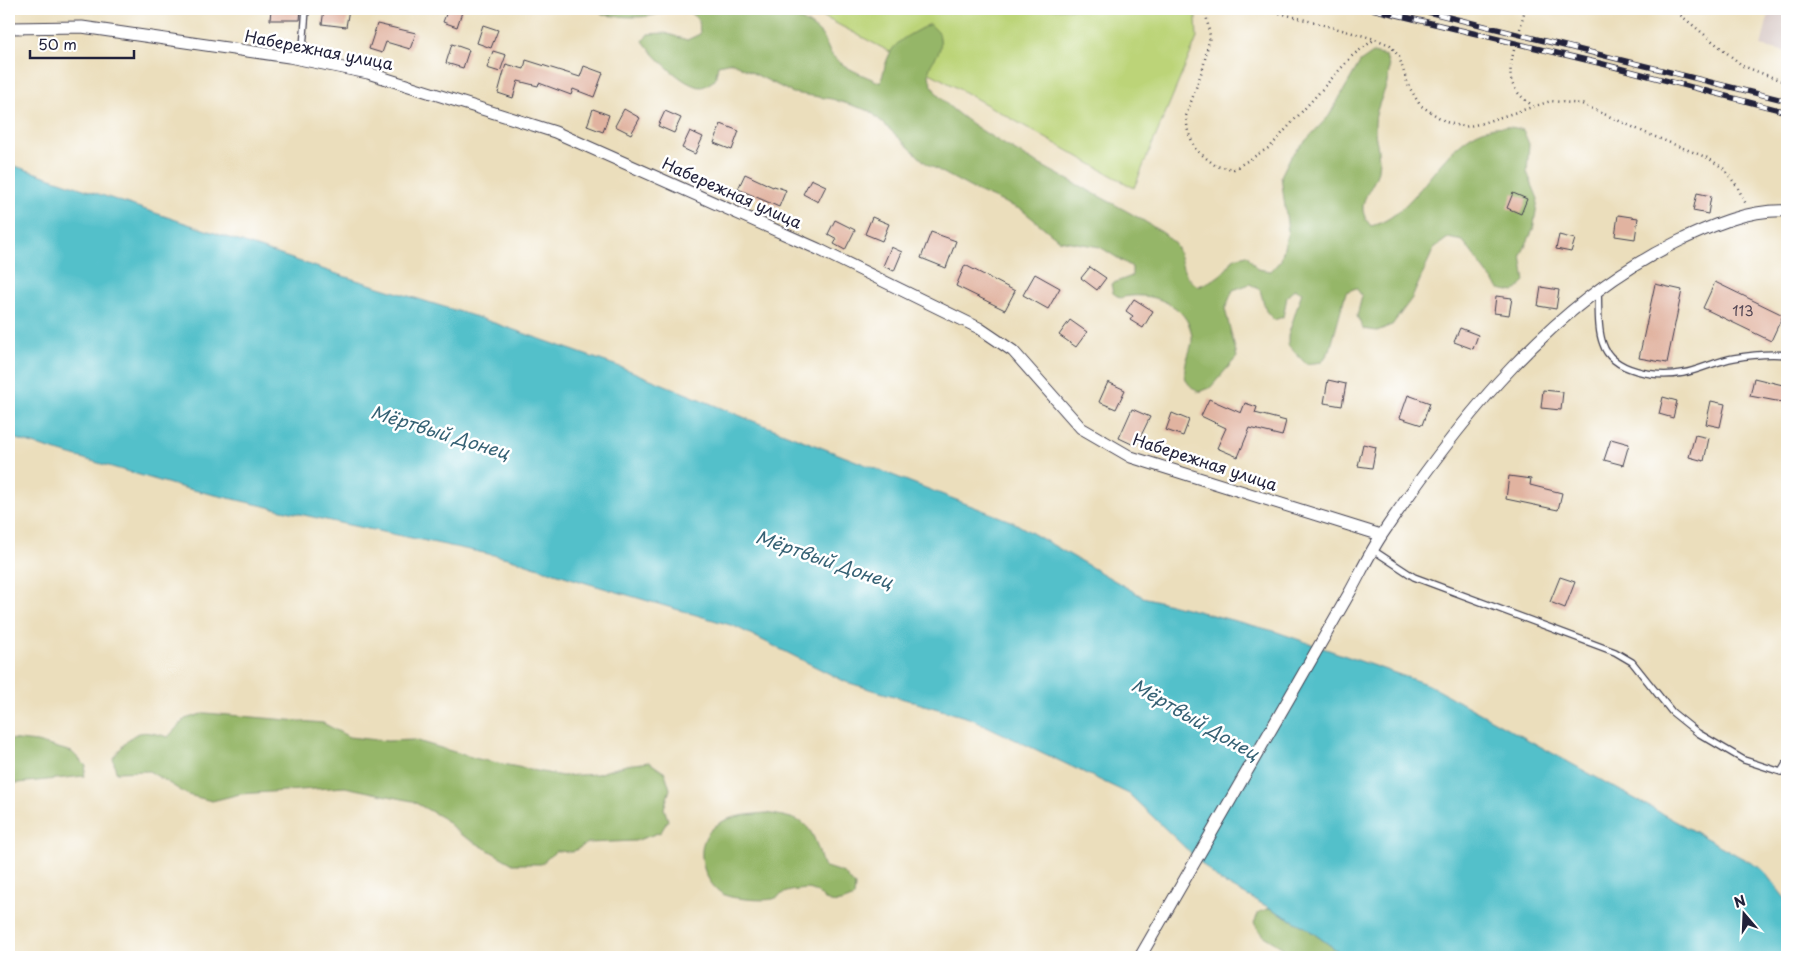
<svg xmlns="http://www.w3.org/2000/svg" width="1796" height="966" font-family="'Playpen Sans',sans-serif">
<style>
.industrial{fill:#d0c0bc}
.green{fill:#bcd478;stroke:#6f7b5a}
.forest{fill:#95b668;stroke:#5c6c52}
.water{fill:#52c0ca;stroke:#3a7182}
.building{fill:#e1b3a0}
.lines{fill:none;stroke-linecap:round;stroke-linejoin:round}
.lane-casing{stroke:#403e4e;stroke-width:8}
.street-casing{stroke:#403e4e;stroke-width:13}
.path{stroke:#403e4e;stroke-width:2.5;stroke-dasharray:1 4;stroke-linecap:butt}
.lane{stroke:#fff;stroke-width:5.5}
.street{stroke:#fff;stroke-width:11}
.rail-casing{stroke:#22223b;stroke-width:5.5}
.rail{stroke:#fff;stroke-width:4;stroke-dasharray:11;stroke-linecap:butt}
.labels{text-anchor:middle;stroke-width:5;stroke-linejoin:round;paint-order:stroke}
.number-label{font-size:14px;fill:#524654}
.street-label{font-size:16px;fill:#22223b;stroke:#fff}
.water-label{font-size:18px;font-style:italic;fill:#356174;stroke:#fff}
</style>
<rect width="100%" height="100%" fill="#fff"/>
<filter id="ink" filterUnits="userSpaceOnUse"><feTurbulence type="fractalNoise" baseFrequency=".02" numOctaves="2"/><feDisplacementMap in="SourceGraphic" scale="10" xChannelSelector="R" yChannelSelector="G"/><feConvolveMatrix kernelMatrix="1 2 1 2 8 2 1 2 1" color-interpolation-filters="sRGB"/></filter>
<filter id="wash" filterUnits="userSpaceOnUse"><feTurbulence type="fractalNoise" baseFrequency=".0096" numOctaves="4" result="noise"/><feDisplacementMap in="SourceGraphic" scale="20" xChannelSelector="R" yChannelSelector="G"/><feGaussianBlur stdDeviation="1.12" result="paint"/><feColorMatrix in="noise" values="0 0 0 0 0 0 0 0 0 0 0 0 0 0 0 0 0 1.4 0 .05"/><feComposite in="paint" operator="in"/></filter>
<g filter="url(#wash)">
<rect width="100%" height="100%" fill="#ebdebc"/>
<!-- industrial -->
<polygon class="industrial" points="1770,9 1787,9 1787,52 1761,46"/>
<!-- green -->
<polygon class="green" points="809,9 1192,9 1196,18 1197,38 1134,188 943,80"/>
<!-- forest -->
<g class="forest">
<path d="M597 9H668C654 21 620 16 602 15Z"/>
<path d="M685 9C729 9 787 0 821 34 826 40 827 49 832 55 844 69 864 75 881 83 889 44 895 42 930 24L939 33C940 37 941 44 940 48 937 61 924 64 931 83 945 126 1112 198 1155 228 1160 231 1166 234 1170 239 1186 253 1175 272 1198 286 1216 280 1224 274 1234 258L1247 255 1257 269 1271 271 1281 260 1288 231 1281 176 1291 156 1329 116 1360 62 1373 53 1386 56C1387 61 1390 67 1389 72 1388 89 1375 106 1375 124 1374 141 1381 149 1378 170 1374 191 1351 203 1371 226 1428 213 1449 106 1523 130L1529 144 1527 172 1538 199 1533 230 1521 255 1525 282 1514 292 1499 289 1463 241 1448 238 1434 248 1412 298 1392 325 1377 331 1363 329 1357 316 1362 296 1356 288 1346 292 1330 350 1322 362 1306 364 1288 345V336L1302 292 1294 289 1287 297 1283 317 1274 320 1266 311 1260 290 1250 284 1233 290 1225 309 1237 357 1210 388 1198 392C1192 387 1186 384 1185 375 1183 362 1193 349 1192 337 1189 303 1147 290 1120 298L1113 293 1111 284 1132 276V267L1100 247 1059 240 1022 210 975 190 927 164 870 111 832 99 793 93 731 62 718 65 715 80C711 82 705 87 701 87 684 87 652 54 643 41L648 34 665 33 687 40 700 34 699 20Z"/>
<path d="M205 713 323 723 349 737 387 741 414 740 478 759 562 776 597 774 626 765 649 762 665 773 670 789 664 808 668 820 661 832 635 841 588 843 572 852 556 851 541 864H513L460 834 443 818 412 801 345 787 240 794 212 801 188 795 149 771 116 772 113 758C133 733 135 727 168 737L185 719Z"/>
<polygon points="9,739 37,742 72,752 86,766 84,776 9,784"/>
<path d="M766 813C810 820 811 824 823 866L844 873 855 886 854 897C821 913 825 889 806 889 800 890 792 890 787 892 782 893 778 898 773 899 762 901 742 899 731 897 705 892 691 847 712 829 726 815 748 815 766 813Z"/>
<polygon points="1270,908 1305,927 1346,957 1277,957 1283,948 1262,935 1254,923 1259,912"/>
</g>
<!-- water -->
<polygon class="water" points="9,164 343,276 477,317 626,369 748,419 1013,522 1143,597 1274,631 1429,685 1762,869 1787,901 1787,957 1346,957 1305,927 1220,881 1129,794 972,719 846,682 734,626 583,582 508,558 344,524 184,488 9,437"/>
<g id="blocks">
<!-- building -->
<g class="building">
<polygon points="271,9 301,9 300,20 270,20"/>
<polygon points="324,9 349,9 346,27 322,24"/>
<polygon points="448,9 463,9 457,27 443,22"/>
<polygon points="377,24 416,33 410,49 386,42 382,53 369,49"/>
<polygon points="483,25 498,30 491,48 477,43"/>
<polygon points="452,44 469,50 463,68 446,63"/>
<polygon points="493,51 506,55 500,72 487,68"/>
<polygon points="526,60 580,77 584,66 603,73 594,97 573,89 571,95 539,83 538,86 518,81 513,98 498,93 506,64 524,69"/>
<polygon points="593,109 609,115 603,132 587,126"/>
<polygon points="624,109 640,118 631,134 615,126"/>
<polygon points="665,111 681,118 674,133 658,126"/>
<polygon points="721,124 739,131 732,150 714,143"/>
<polygon points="690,131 703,137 695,154 682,148"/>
<polygon points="745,174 773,187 774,186 786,190 779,207 738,189"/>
<polygon points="811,179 826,186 818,202 803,194"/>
<polygon points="1513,193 1527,199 1521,214 1507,208"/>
<polygon points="1697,193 1711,196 1708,214 1693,211"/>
<polygon points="1618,215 1638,218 1635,239 1615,236"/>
<polygon points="872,217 889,224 882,241 865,234"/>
<polygon points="835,220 855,230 845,250 834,244 837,239 828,234"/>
<polygon points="931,232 956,241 946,268 921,258"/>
<polygon points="1559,235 1575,239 1571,252 1556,249"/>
<polygon points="891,247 902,252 894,271 883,266"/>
<polygon points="965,265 1015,291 1005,310 956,286"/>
<polygon points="1090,267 1106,278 1097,290 1081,278"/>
<polygon points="1035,274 1060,288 1048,309 1023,295"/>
<polygon points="1715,282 1783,315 1771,341 1703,308"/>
<polygon points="1655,284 1682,290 1667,363 1639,358"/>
<polygon points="1541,287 1559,290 1556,309 1538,306"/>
<polygon points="1496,296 1512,298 1509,315 1494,313"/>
<polygon points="1134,299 1153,311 1143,328 1130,320 1133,316 1126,311"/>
<polygon points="1070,320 1087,332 1076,347 1059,335"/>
<polygon points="1460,328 1478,335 1473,349 1454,342"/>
<polygon points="1754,378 1787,386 1787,403 1750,396"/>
<polygon points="1328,380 1346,384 1342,406 1324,403"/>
<polygon points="1108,382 1125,390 1116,409 1099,402"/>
<polygon points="1543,390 1563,392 1561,410 1541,408"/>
<polygon points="1408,395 1430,403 1422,425 1400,418"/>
<polygon points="1663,397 1677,401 1673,418 1659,414"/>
<polygon points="1209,399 1241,413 1245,403 1257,407 1255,413 1286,421 1282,436 1250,428 1238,457 1217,448 1226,428 1201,416"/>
<polygon points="1711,401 1725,404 1720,427 1706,424"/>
<polygon points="1132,409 1150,417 1136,446 1119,438"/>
<polygon points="1172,413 1189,420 1183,436 1166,430"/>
<polygon points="1695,435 1709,438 1704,461 1689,457"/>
<polygon points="1611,439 1629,444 1623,465 1604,460"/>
<polygon points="1363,444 1376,447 1372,468 1358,466"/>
<polygon points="1509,476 1531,479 1530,485 1562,493 1558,510 1506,499"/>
<polygon points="1560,577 1575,582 1565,608 1550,602"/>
</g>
</g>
</g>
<g filter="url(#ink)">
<use href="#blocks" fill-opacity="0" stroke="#403e4e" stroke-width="1"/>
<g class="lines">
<defs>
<g id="lane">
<polyline points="302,60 306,9"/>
<path d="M1598 291C1599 307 1597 329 1603 344 1612 372 1657 378 1683 373 1700 370 1716 361 1734 358 1751 355 1770 353 1787 355"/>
<polyline points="1373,550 1414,577 1615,652 1632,662 1672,712 1698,733 1744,760 1781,772 1787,762"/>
</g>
<g id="street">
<polyline points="9,28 82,27 289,57 368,73 555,132 818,249 979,328 1013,351 1081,428 1131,457 1381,535"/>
<path d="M1140 957C1193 865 1246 773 1299 681 1316 651 1333 622 1350 592 1361 572 1370 552 1383 533 1460 419 1552 302 1679 241 1713 225 1749 209 1787 211"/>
</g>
</defs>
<!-- lane casing -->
<use href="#lane" class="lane-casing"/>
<!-- street casing -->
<use href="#street" class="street-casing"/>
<!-- path -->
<g class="path">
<polyline points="1205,9 1210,36 1203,68 1186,116 1188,132 1196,150 1216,166 1234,169 1270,147 1353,55 1375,39 1390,45 1399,57 1408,85 1420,105 1446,122 1464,127 1479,124 1551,101 1582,104 1648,134 1708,158 1723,168 1737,186 1746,204"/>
<polyline points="1265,9 1375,39"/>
<polyline points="1673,9 1743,66 1787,83"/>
<polyline points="1520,29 1525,9"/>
<path d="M1514 50C1507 79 1509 88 1533 106"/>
</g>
<!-- lane -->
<use href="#lane" class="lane"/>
<!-- street -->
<use href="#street" class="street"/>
<defs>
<g id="rail">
<polyline points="1372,9 1603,64 1787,112"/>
<polyline points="1416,9 1787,101"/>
</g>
</defs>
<!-- rail casing -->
<use href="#rail" class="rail-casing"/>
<!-- rail -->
<use href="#rail" class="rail"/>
</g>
</g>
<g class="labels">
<!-- number labels -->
<g class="number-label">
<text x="1743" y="316">113</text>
</g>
<!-- street labels -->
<g class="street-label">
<text transform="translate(319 50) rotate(11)" y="6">Набережная улица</text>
<text transform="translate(732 193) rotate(24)" y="6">Набережная улица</text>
<text transform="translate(1205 462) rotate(18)" y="6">Набережная улица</text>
</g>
<!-- water labels -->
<g class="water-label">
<text transform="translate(440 433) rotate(17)" y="6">Мёртвый Донец</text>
<text transform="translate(824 560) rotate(19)" y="6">Мёртвый Донец</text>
<text transform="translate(1195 720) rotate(30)" y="6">Мёртвый Донец</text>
</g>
</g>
<!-- margin -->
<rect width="1796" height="966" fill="none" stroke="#fff" stroke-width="30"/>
<!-- north arrow -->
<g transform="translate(1744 914) rotate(341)" stroke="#ffffff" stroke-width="4" paint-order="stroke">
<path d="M0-4L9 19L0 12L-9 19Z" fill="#22223b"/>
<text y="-8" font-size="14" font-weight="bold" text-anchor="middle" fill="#22223b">N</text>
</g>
<!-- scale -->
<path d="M30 50v8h104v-8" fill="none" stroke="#22223b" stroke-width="2.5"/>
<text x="38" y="50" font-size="15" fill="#22223b" stroke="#ffffff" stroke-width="4" paint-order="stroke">50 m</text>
</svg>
